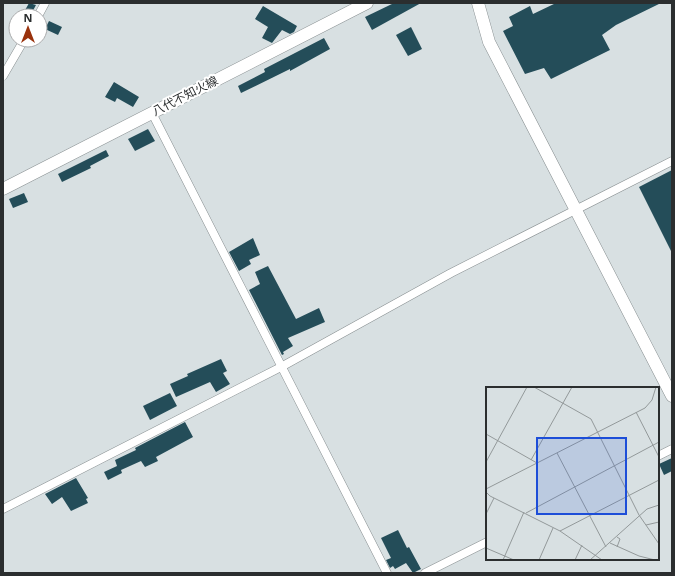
<svg xmlns="http://www.w3.org/2000/svg" width="675" height="576" font-family="'Noto Sans','Noto Sans JP',sans-serif">
<style>
.building{fill:#244d59}
.lines{fill:none;stroke-linecap:round;stroke-linejoin:round}
.street-casing{stroke:#888f91;stroke-width:9}
.secondary-casing{stroke:#888f91;stroke-width:13}
.street{stroke:#fff;stroke-width:8}
.secondary{stroke:#fff;stroke-width:12}
.labels{text-anchor:middle;stroke-width:4;stroke-linejoin:round;paint-order:stroke}
.street-label{font-size:12px;fill:#2b2e2f;stroke:#fff}
.inset-road{fill:none;stroke:#93999a;stroke-width:1}
.view{fill:#1d4ed8;fill-opacity:0.15;stroke:#1d4ed8;stroke-width:2}
.inset-edge{fill:none;stroke:#2b2e2f;stroke-width:2}
</style>
<rect width="100%" height="100%" fill="#d8e0e2"/>
<!-- building -->
<g class="building">
<polygon points="29,3 36,5 30,16 27,16 23,14"/>
<polygon points="394,3 421,3 372,30 365,17"/>
<polygon points="556,3 661,3 616,25 602,35 610,50 551,79 544,68 525,74 503,31 513,26 509,17 530,6 533,14"/>
<polygon points="263,6 297,26 294,32 290,34 282,30 272,43 262,38 268,27 255,19"/>
<polygon points="49,21 62,27 58,35 45,29"/>
<polygon points="411,27 422,49 408,56 396,35"/>
<polygon points="324,38 330,49 290,71 290,69 241,93 238,86 265,72 264,69"/>
<polygon points="114,82 139,97 133,107 117,98 115,102 105,97"/>
<polygon points="148,129 155,141 135,151 128,139"/>
<polygon points="106,150 109,156 90,166 91,168 62,182 58,174"/>
<polygon points="672,170 672,253 639,187"/>
<polygon points="24,193 28,202 13,208 9,199"/>
<polygon points="253,238 260,255 249,260 251,264 239,271 229,252"/>
<polygon points="268,266 296,319 319,308 325,322 288,338 293,346 283,352 284,354 282,355 249,290 260,284 255,272"/>
<polygon points="221,359 227,371 223,373 230,384 216,392 210,382 176,397 170,384 188,376 187,374"/>
<polygon points="170,393 177,406 150,420 143,406"/>
<polygon points="185,422 193,437 156,457 158,461 145,467 141,461 121,470 122,473 108,480 104,472 117,466 115,460 136,450 135,448"/>
<polygon points="672,458 672,471 664,475 659,464"/>
<polygon points="76,478 88,498 86,499 88,503 71,511 62,497 52,504 45,494"/>
<polygon points="398,530 407,548 409,547 421,569 413,573 406,563 395,569 393,566 390,568 386,560 391,558 381,538"/>
</g>
<g class="lines">
<defs>
<g id="street">
<polyline points="38,16 45,3"/>
<polyline points="3,76 24,40"/>
<polyline points="152,113 387,573"/>
<polyline points="658,456 672,449"/>
<polyline points="3,509 281,367 451,273 672,161"/>
<polyline points="425,573 487,542"/>
</g>
<g id="secondary">
<polyline points="478,3 489,42 672,396"/>
<polyline points="3,189 367,3"/>
</g>
</defs>
<!-- street casing -->
<use href="#street" class="street-casing"/>
<!-- secondary casing -->
<use href="#secondary" class="secondary-casing"/>
<!-- street -->
<use href="#street" class="street"/>
<!-- secondary -->
<use href="#secondary" class="secondary"/>
</g>
<g class="labels">
<!-- street labels -->
<g class="street-label">
<text transform="translate(185 96) rotate(-27)" y="4">八代不知火線</text>
</g>
</g>
<!-- overview -->
<g transform="translate(486 387)">
<rect width="173" height="173" fill="#d8e0e2"/>
<path class="inset-road" d="M48 0 105 32 153 128 173 157M150 25 173 70M0 47 51 76M71 66 120 160M45 73 86 0M0 75 41 0M0 102 159 21 166 13 170 0M0 105 4 109 74 144 116 173M40 126 173 55M0 127 8 111M160 138 173 135M74 144 173 93M124 156 153 169 169 173M131 160 134 152 131 150M0 161 28 173M17 173 38 125M53 173 67 141M89 173 96 158M104 173 161 122 173 118"/>
<path class="view" d="M51 51H140V127H51Z"/>
<rect width="173" height="173" class="inset-edge"/>
</g>
<!-- border -->
<rect width="675" height="576" fill="none" stroke="#2b2e2f" stroke-width="8"/>
<!-- north arrow -->
<g transform="translate(28 28)"><circle r="19" fill="#ffffff" stroke="#aaabac"/>
<path d="M0-3L7 15L0 10L-7 15Z" fill="#99320c"/>
<text y="-6" font-size="11" font-weight="bold" text-anchor="middle" fill="#2b2e2f">N</text>
</g>
</svg>
